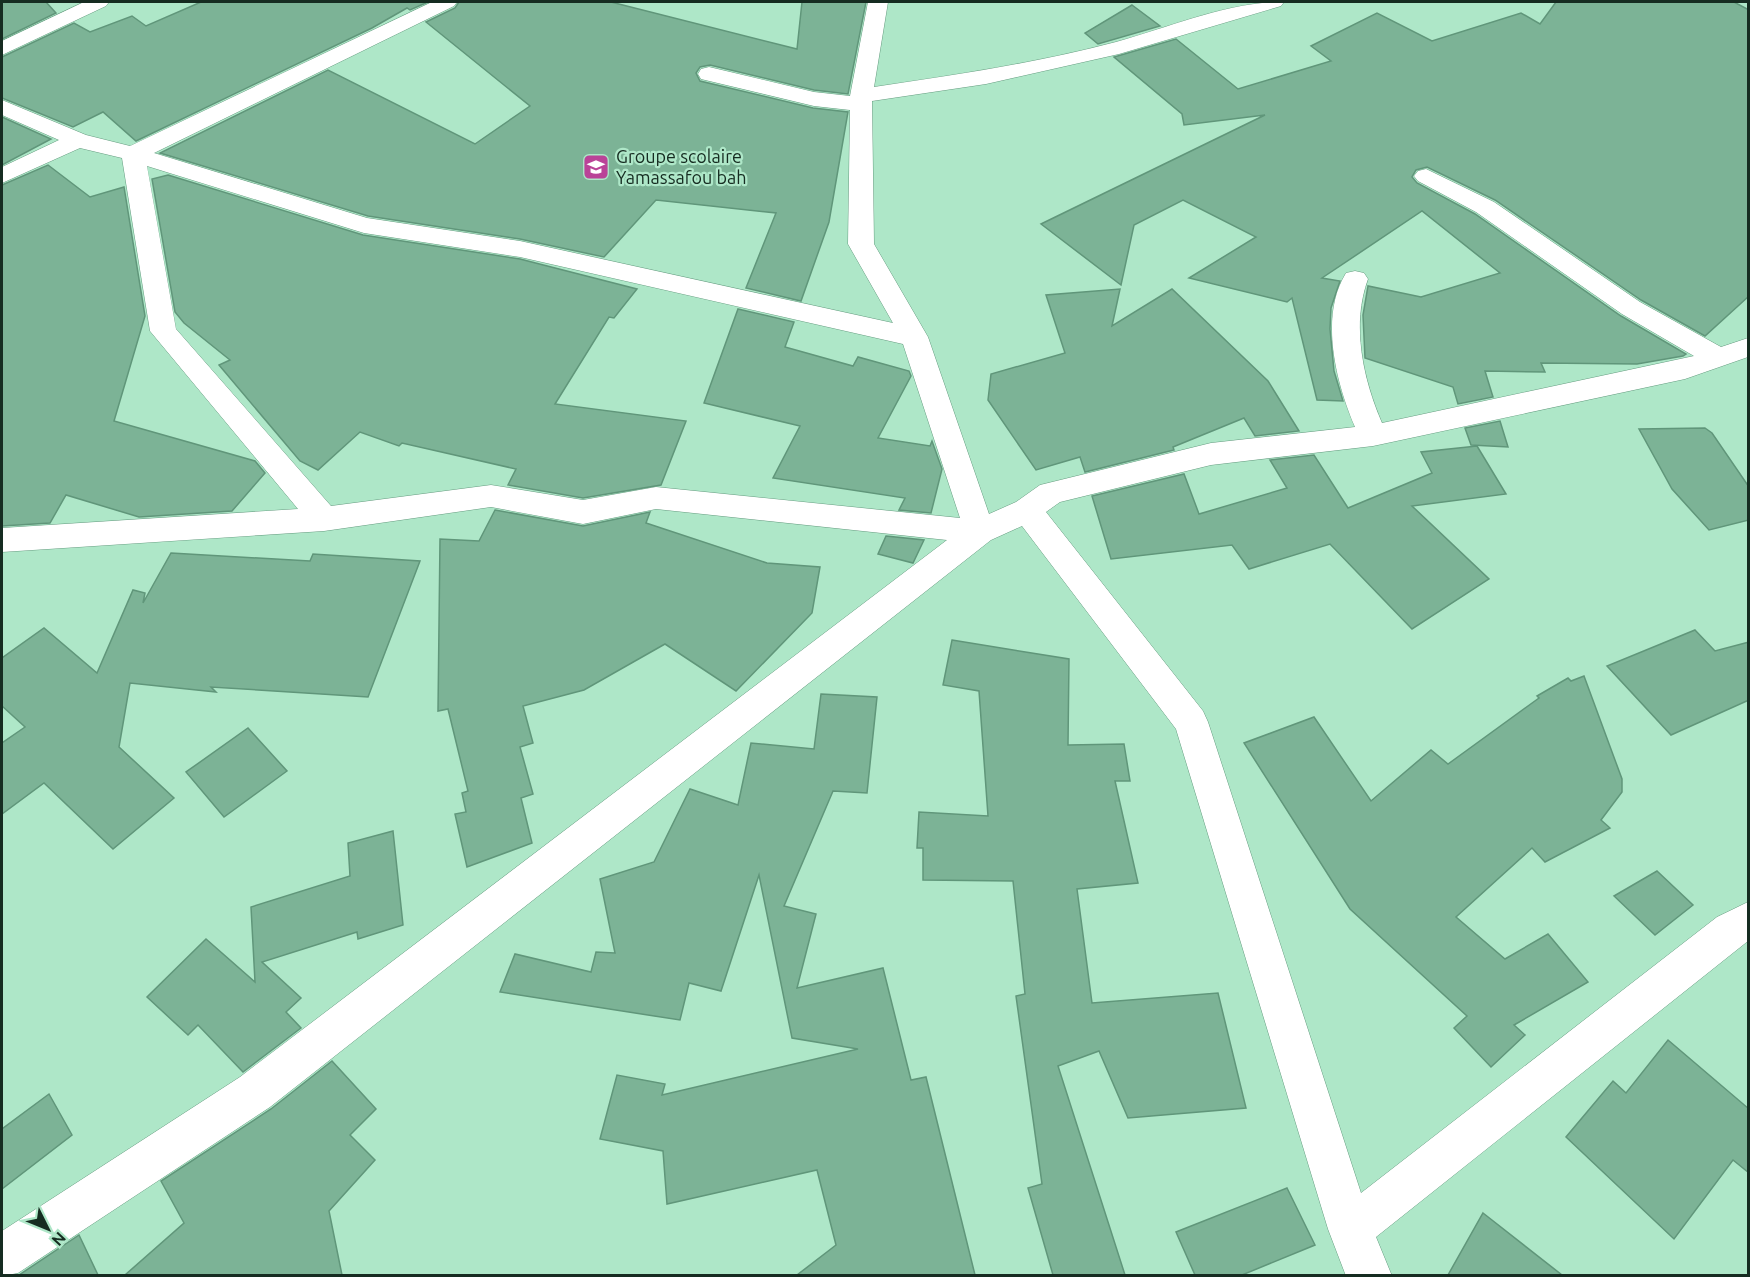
<svg xmlns="http://www.w3.org/2000/svg" width="1750" height="1277" font-family="Ubuntu,sans-serif">
<style>
.building{fill:#7cb396;stroke:#60967a;stroke-width:1.5}
.lines{fill:none;stroke-linecap:round;stroke-linejoin:round}
.street-casing{stroke:#669c80;stroke-width:1}
.street{fill:#fff;fill-rule:evenodd}
.labels{text-anchor:middle;stroke-width:4.5;stroke-linejoin:round;paint-order:stroke}
.far-poi-label{font-size:18px;fill:#162c21;stroke:#aee7c8;text-anchor:start}
</style>
<rect width="100%" height="100%" fill="#aee7c8"/>
<!-- building -->
<g class="building">
<polygon points="2,2 46,2 56,13 2,39"/>
<polygon points="201,2 428,2 410,10 407,8 372,28 136,141 103,112 73,127 2,98 2,57 74,23 90,32 132,16 146,26"/>
<polygon points="459,2 611,2 797,49 802,2 866,2 848,94 814,90 710,65 700,67 696,73 700,81 813,108 848,112 829,222 801,301 746,288 776,213 656,200 604,257 520,239 368,216 160,153 328,70 475,144 530,106 426,22 455,8"/>
<polygon points="1556,2 1734,2 1749,10 1749,296 1705,336 1641,300 1495,200 1427,167 1416,170 1412,177 1417,183 1475,214 1621,316 1686,354 1683,356 1637,364 1541,363 1545,372 1485,371 1493,397 1458,404 1453,387 1365,358 1363,315 1368,286 1421,297 1500,273 1422,211 1322,278 1340,281 1331,308 1330,329 1334,371 1343,401 1317,400 1292,298 1287,302 1189,278 1256,237 1183,200 1134,225 1121,285 1041,224 1265,115 1184,125 1182,114 1114,57 1176,39 1238,89 1331,61 1311,46 1377,13 1432,41 1521,13 1540,24"/>
<polygon points="1132,5 1160,26 1098,44 1085,33"/>
<polygon points="2,117 51,139 2,165"/>
<polygon points="48,165 90,197 124,187 145,316 114,421 255,461 265,473 232,511 139,517 66,495 50,523 2,526 2,185"/>
<polygon points="168,175 363,235 520,259 637,289 614,318 609,317 555,404 686,421 661,485 583,498 508,485 516,469 402,443 399,446 360,432 318,470 300,461 219,365 230,360 184,323 175,312 152,179"/>
<polygon points="1120,289 1112,326 1172,289 1268,381 1299,431 1255,436 1244,418 1173,447 1174,450 1085,472 1080,457 1036,470 988,400 991,374 1065,353 1046,295"/>
<polygon points="738,309 794,322 785,347 853,366 858,357 909,371 911,376 878,438 930,446 932,441 942,469 931,513 899,510 905,498 773,478 800,426 704,403"/>
<polygon points="1500,421 1508,447 1471,445 1465,428"/>
<polygon points="1705,428 1712,433 1749,487 1749,520 1709,530 1672,489 1639,429"/>
<polygon points="1477,446 1506,494 1412,506 1489,579 1412,629 1330,544 1249,569 1232,545 1111,559 1092,496 1184,474 1199,514 1287,488 1270,460 1314,455 1348,508 1432,473 1421,452"/>
<polygon points="495,510 583,526 650,512 646,523 767,563 820,567 812,613 736,691 665,644 584,690 523,706 533,743 520,747 533,794 521,798 532,843 467,867 455,814 466,812 462,793 468,791 448,709 438,711 440,539 479,541"/>
<polygon points="886,536 924,540 913,563 878,554"/>
<polygon points="171,553 310,561 313,554 420,561 368,697 211,687 216,692 130,683 119,747 174,798 113,849 44,783 2,814 2,743 25,727 2,706 2,658 44,628 97,673 133,590 145,593 143,603"/>
<polygon points="1695,630 1715,651 1749,642 1749,700 1671,735 1607,666"/>
<polygon points="952,640 1069,659 1068,745 1124,744 1130,781 1115,781 1138,883 1077,889 1092,1003 1218,993 1246,1108 1128,1118 1099,1051 1058,1066 1125,1275 1053,1275 1028,1188 1042,1184 1016,996 1025,994 1013,881 923,880 923,848 917,848 919,812 988,816 979,691 943,685"/>
<polygon points="1584,676 1622,779 1622,792 1601,820 1610,828 1545,862 1532,848 1456,917 1505,959 1548,934 1588,982 1514,1025 1525,1035 1491,1067 1454,1028 1467,1016 1350,909 1244,743 1314,717 1371,801 1431,750 1448,764 1539,698 1537,696 1568,678 1571,681"/>
<polygon points="821,694 877,697 867,793 833,791 784,906 816,914 797,988 883,968 911,1080 926,1077 975,1275 797,1275 836,1245 817,1170 667,1204 663,1151 600,1139 617,1075 665,1084 662,1095 858,1049 792,1038 759,875 721,991 689,983 680,1020 500,992 515,954 591,972 596,952 615,953 600,879 654,862 690,789 738,805 751,743 814,749"/>
<polygon points="248,728 287,771 224,817 186,772"/>
<polygon points="393,831 403,925 358,939 357,932 262,962 301,998 286,1012 301,1028 243,1072 198,1025 188,1035 147,997 206,939 255,982 251,907 350,876 348,843"/>
<polygon points="1657,871 1693,905 1655,935 1614,896"/>
<polygon points="1668,1040 1749,1109 1749,1173 1733,1160 1674,1239 1566,1137 1613,1081 1626,1093"/>
<polygon points="332,1061 376,1109 350,1135 375,1160 329,1211 342,1275 125,1275 184,1223 161,1181 271,1109"/>
<polygon points="49,1094 72,1135 2,1189 2,1129"/>
<polygon points="1287,1188 1315,1245 1242,1275 1195,1275 1176,1232"/>
<polygon points="1483,1213 1562,1275 1448,1275"/>
<polygon points="79,1235 98,1275 17,1275 19,1275"/>
</g>
<g class="lines">
<defs>
<g id="street">
<polygon points="84,2 109,2 106,6 2,55 2,41"/>
<path d="M432 2H457L454 6 154 153 367 218 520 241 893 323 848 244 850 110 814 106 701 79 698 74 701 69 709 67 814 92 850 96 868 2H888L874 87C955 75 1037 63 1116 42 1171 27 1227 2 1284 2L1281 6 1119 54 986 84 872 101 874 244 928 337 989 514 1016 502 1040 485 1211 443 1355 427C1336 383 1319 316 1346 273L1355 271 1364 273 1368 279C1351 325 1363 379 1382 423L1694 356 1622 314 1476 212 1418 181 1414 176 1418 171 1426 169 1494 202 1640 302 1721 347 1748 338V357L1685 379 1373 446 1211 465 1060 502 1046 512 1203 711 1208 722 1361 1193 1717 917 1748 902V941L1376 1237 1392 1276H1346L1328 1229 1176 729 1022 526 991 540 270 1107 18 1273 2 1276V1231L240 1077 947 540 656 509 583 524 491 507 324 531 2 552V528L298 509 150 331 122 158 80 148 2 183V167L59 140 2 115V100L86 135 130 146ZM147 166 364 233 520 257 903 344 960 518 656 487 583 500 491 485 331 506 176 329Z"/>
</g>
</defs>
<!-- street casing -->
<use href="#street" class="street-casing"/>
<!-- street -->
<use href="#street" class="street"/>
</g>
<!-- icons -->
<defs>
<symbol id="school-square" viewBox="-11 -11 22 22"><rect x="-9" y="-9" width="18" height="18" rx="4" fill="#ba4398" stroke="#aee7c8"/><path d="M0-5L7-2L0 1L-7-2ZM-4 1L0 2.5L4 1V4Q0 6-4 4Z" fill="#fff"/></symbol>
</defs>
<g fill-rule="evenodd">
<use href="#school-square" x="581" y="152" width="30" height="30"/>
</g>
<g class="labels">
<!-- far-poi labels -->
<g class="far-poi-label">
<text x="616" y="163">Groupe scolaire<tspan x="616" dy="21">Yamassafou bah</tspan></text>
</g>
</g>
<!-- border -->
<rect width="1750" height="1277" fill="none" stroke="#162c21" stroke-width="6"/>
<!-- north arrow -->
<g transform="translate(48 1229) rotate(133)" stroke="#aee7c8" stroke-width="4.5" paint-order="stroke">
<path d="M0-4.5L10 22L0 15L-10 22Z" fill="#162c21"/>
<text y="-9" font-size="16" font-weight="bold" text-anchor="middle" fill="#162c21">N</text>
</g>
</svg>
